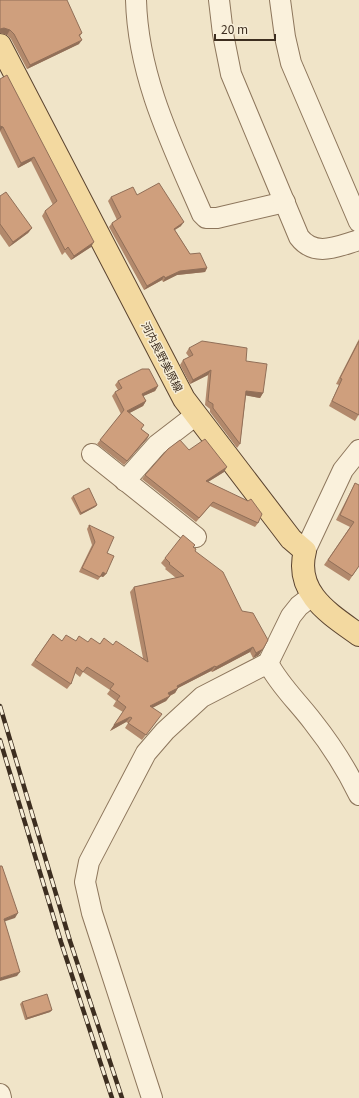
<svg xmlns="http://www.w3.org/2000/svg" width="359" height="1098" font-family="Georgia,'Noto Sans JP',serif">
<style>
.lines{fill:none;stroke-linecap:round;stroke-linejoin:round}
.minor-casing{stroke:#8d765c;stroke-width:22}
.major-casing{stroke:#5b4430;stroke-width:24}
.minor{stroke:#faf1dc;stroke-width:20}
.major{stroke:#f3d9a0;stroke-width:22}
.rail-casing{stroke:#3d2e20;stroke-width:4.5}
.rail{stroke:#f7eed8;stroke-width:3;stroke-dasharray:9;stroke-linecap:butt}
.wall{fill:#b2896c}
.shaded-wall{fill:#916f58}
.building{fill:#cf9f7d;stroke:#916f58}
.labels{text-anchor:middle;stroke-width:3;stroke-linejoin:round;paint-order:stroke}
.street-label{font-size:11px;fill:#3d2e20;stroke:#f7eed8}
</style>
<rect width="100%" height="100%" fill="#f0e4c8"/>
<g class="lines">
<defs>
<g id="minor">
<path d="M136 0C138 77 172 145 202 214L206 218H217L285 202"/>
<path d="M219 0 223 34 231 74 299 237C315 258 338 246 359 240"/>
<polyline points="280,0 285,37 291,63 359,222"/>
<polyline points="92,454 196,537"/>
<polyline points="125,481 157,445 196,415"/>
<polyline points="305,551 343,470 359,450"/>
<path d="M268 663C280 686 298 702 313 722 332 746 346 768 359 795"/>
<polyline points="0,1094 1,1098"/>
<polyline points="152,1098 92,913 85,882 89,862 146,753 165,731 202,697 268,663 291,616 299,606 312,596"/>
</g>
<path id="major" d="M0 45 184 399 291 539 305 551C294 593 330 614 359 635"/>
</defs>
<!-- minor casing -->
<use href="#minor" class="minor-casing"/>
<!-- major casing -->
<use href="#major" class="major-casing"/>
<!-- minor -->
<use href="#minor" class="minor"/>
<!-- major -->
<use href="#major" class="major"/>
<defs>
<g id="rail">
<polyline points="0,706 70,941 122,1098"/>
<polyline points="0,740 61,942 112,1098"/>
</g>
</defs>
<!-- rail casing -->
<use href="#rail" class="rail-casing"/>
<!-- rail -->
<use href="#rail" class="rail"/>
</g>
<!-- wall -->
<g class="wall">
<polygon points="0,0 82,33 80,36 79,44 27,69 11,39 7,35 0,33"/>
<polygon points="0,79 91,247 71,260 65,252 62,255 42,216 45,211 53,205 31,161 18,168 0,131"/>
<polygon points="137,195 181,226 175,230 190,254 207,268 205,272 177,275 163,282 162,280 144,290 109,227 112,223 117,220 108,201 111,197"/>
<polygon points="0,196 32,228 28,233 9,247 0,234"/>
<polygon points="359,339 359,414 355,421 329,406 339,385 336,384"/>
<polygon points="189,348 246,361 263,393 260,398 246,395 240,444 237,448 210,412 210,409 205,405 208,375 190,384 180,365 183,360 189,357 186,353"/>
<polygon points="118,381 158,386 155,391 143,396 146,401 143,406 129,413 141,429 149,435 147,439 124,465 97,444 121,414 112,396 115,392 118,390 115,385"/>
<polygon points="189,450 224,472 208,482 258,523 255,527 210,506 196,522 142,479 145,475"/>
<polygon points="355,483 359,566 349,581 324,565 350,527 336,520 352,489"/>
<polygon points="73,496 97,505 95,507 80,515 71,498"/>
<polygon points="89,525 107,553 106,574 103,577 101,576 98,580 79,572 92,545 87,529"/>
<polygon points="193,547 259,655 253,658 250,652 212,672 211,671 178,688 175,693 170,696 166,701 152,708 158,719 142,740 125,728 128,723 126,722 110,731 123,712 113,706 116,701 107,694 110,690 83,672 80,677 75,673 71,684 67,689 31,665 53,634 62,641 88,642 113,645 143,658 130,592 134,587 176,578 165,569 166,568 161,563 165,558"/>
<polygon points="22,1002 52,1010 50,1012 25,1020 20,1004"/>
</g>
<!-- shaded-wall -->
<g class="shaded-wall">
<polygon points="4,28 10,30 7,35 0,33 0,29"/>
<polygon points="82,40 79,44 27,69 30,65"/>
<polygon points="0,126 3,127 0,131"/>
<polygon points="34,157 31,161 18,168 21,163"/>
<polygon points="184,222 181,226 171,232 174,229"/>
<polygon points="32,228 28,233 9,247 13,242"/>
<polygon points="94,242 91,247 71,260 74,256"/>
<polygon points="207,268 205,272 177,275 163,282 165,278 180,271"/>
<polygon points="164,276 162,280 144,290 147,286"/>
<polygon points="211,370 208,375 190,384 193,380"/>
<polygon points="158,386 155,391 139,398 142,394"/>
<polygon points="246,391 263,393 260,398 243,395"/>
<polygon points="146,401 143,406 124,416 127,411"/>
<polygon points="149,435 147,439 124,465 127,461"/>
<polygon points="227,467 224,472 203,485 206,481"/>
<polygon points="97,505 95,507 80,515 81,513"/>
<polygon points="103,572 106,574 103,577 100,576"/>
<polygon points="253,647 250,652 212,672 216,667"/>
<polygon points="263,649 259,655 253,658 256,653"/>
<polygon points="215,666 211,671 178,688 175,693 165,698 168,693 177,686"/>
<polygon points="170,696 166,701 146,711 150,706"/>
<polygon points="130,717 126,722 110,731 114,725"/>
<polygon points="18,913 15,918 0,923 4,919"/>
<polygon points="20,972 17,976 0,981 0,978"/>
<polygon points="52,1010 50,1012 25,1020 27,1018"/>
</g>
<!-- building -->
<g class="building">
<polygon points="0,0 67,0 82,33 79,35 82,40 30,65 14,34 10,30 4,28 0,29"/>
<polygon points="7,75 94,242 74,256 68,247 65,250 45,211 57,201 34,157 21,163 3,127 0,126 0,79"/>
<polygon points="159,183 184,222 174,229 190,254 200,253 207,268 180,271 165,278 164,276 147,286 113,226 112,223 121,217 111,197 133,187 137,195"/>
<polygon points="6,192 32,228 13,242 0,224 0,196"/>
<polygon points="202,341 247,348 246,361 267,364 263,393 246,391 240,444 213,408 213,404 208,401 211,370 193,380 183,360 193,355 189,348"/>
<polygon points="359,341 359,415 332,401 342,379 340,378"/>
<polygon points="142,369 149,369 158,386 142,394 146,401 127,411 144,425 141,429 149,435 127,461 100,440 124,410 115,392 122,388 118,381"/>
<polygon points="205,439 227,467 206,481 248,501 251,499 262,514 258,523 213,502 199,518 145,475 168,449 180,440 189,450"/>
<polygon points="355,483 359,485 359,566 352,576 328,560 354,522 340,515"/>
<polygon points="89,488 97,505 81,513 73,496"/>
<polygon points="89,525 114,537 107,553 114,556 106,574 103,572 100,577 82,568 95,542"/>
<polygon points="183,535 195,545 193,547 196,549 195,551 223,572 242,611 253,613 268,640 263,649 256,653 253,647 216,667 215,666 177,686 178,688 168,693 170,696 150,706 162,714 146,735 128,723 132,718 130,717 114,725 126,707 117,700 120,696 110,689 114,684 87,667 83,672 77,667 71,684 35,660 53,634 62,641 66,635 76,641 79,636 88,642 91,638 100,644 104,638 113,645 116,641 148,662 134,587 184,576 169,564 170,563 165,558"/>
<polygon points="0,866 2,866 18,913 4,919 20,972 0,978"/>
<polygon points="47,994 52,1010 27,1018 22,1002"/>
</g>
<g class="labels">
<!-- street labels -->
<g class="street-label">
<text transform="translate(162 357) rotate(63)" y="4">河内長野美原線</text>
</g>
</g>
<!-- scale -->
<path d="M215 34v6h60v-6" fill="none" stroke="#3d2e20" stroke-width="2"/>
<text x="221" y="34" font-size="12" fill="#3d2e20" stroke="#f7eed8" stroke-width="3" paint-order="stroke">20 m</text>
</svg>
